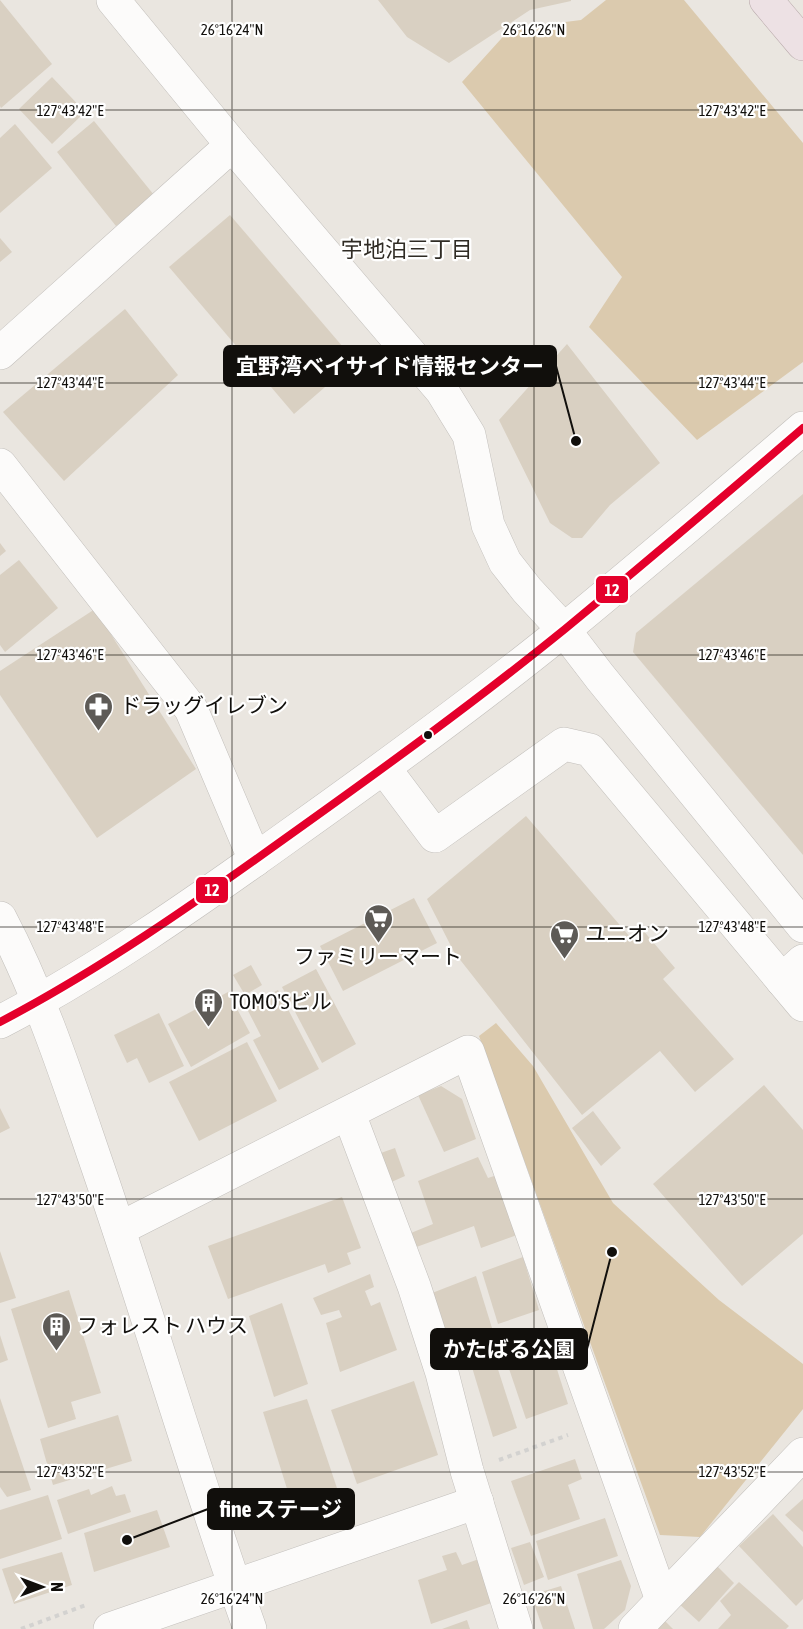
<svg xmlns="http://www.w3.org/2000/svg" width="803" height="1629" font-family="'Asap Condensed','Noto Sans JP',sans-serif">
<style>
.green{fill:#dbcaae}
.building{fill:#d9d0c2}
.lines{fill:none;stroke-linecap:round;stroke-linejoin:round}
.minor-casing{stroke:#c2bfbb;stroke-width:34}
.highway-casing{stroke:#b9aaab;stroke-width:34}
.path{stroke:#d3d2d0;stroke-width:4;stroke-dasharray:4.5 4.5;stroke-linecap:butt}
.minor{stroke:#fcfbfa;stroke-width:33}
.highway{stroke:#ede1e4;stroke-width:33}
.bus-1-casing{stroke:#fff;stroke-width:12}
.bus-1{stroke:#e4002b;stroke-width:8}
.ticks{fill:none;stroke:#110f0c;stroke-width:1.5;stroke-opacity:0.45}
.bus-dot{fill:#110f0c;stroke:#fff;stroke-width:2}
.labels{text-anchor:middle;stroke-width:4.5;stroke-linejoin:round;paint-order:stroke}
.poi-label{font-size:21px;fill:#110f0c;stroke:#fff;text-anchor:start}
.neighbourhood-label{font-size:22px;fill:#2f2b24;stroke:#fff}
.ticks-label{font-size:15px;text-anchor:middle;fill:#110f0c;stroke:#fff;stroke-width:4.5;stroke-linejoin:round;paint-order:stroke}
.leader{fill:none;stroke:#110f0c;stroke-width:2}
.callout-dot{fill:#110f0c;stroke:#fff;stroke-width:2}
.callout{fill:#110f0c;stroke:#110f0c;stroke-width:2}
.callout-label{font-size:22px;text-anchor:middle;font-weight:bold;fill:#fff}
.line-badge{stroke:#fff;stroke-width:2}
.badge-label{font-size:16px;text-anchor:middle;font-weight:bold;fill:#fff}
</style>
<rect width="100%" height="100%" fill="#eae6e0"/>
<!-- green -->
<g class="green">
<polygon points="606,0 684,0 803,143 803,362 697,440 589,327 622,277 462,82 510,29 581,20"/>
<polygon points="496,1023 533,1066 613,1203 719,1300 803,1364 803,1409 700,1537 660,1535 479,1036"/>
</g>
<!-- building -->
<g class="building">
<polygon points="0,0 52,64 1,108 0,106"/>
<polygon points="378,0 571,0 571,1 530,10 449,63 407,37"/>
<polygon points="52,77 85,112 52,144 19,109"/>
<polygon points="94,121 154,195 116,226 57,152"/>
<polygon points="15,124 52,168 0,213 0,138"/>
<polygon points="230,215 355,361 294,414 169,267"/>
<polygon points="0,238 12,252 0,262"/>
<polygon points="125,309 178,375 64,481 3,412"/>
<polygon points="567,344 660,463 610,505 582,538 572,538 550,523 499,420"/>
<polygon points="803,494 803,855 633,652 636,633"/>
<polygon points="0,543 6,551 0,556"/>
<polygon points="19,560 58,608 5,652 0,645 0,575"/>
<polygon points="95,609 196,769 97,838 0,695 0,671"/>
<polygon points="526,816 631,938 642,929 675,968 663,979 734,1059 695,1092 660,1051 582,1115 454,952 427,899"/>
<polygon points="414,898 437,943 343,991 320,946"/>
<polygon points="251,965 262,985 245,995 233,975"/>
<polygon points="316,969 356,1044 322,1063 282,987"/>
<polygon points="278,990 319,1069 279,1090 253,1040 261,1036 246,1007"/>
<polygon points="228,992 250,1033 191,1067 168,1024"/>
<polygon points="159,1013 184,1066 149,1083 137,1058 127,1063 114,1035"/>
<polygon points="247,1042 277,1101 199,1141 169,1082"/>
<polygon points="764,1085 803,1130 803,1234 742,1286 653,1184"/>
<polygon points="441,1086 462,1099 476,1139 444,1152 418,1095"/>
<polygon points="0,1108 10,1128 0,1133"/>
<polygon points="593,1111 621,1148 601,1166 572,1128"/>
<polygon points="395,1148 405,1176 387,1184 378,1154"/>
<polygon points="478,1157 488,1178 497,1175 517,1235 481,1248 474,1226 411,1249 406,1235 433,1224 418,1181"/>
<polygon points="342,1197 361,1248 347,1253 351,1264 328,1273 325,1264 228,1299 208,1246"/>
<polygon points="0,1251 16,1298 0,1303"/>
<polygon points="523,1257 539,1310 498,1324 482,1272"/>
<polygon points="370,1274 374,1287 365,1291 371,1306 380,1302 397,1350 340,1372 326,1323 342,1317 339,1310 321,1315 313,1298"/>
<polygon points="476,1276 496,1341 453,1356 432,1293"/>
<polygon points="69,1290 101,1393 71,1402 76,1419 48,1428 11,1309"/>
<polygon points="282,1303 308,1384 274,1397 249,1316"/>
<polygon points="0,1335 8,1360 0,1363"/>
<polygon points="549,1344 568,1404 526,1419 505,1357"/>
<polygon points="494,1357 517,1428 493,1437 471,1364"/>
<polygon points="414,1381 438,1455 357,1484 331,1410"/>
<polygon points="0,1398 31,1490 7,1497 0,1487"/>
<polygon points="307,1399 339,1494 293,1508 263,1412"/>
<polygon points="118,1415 132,1461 53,1485 40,1439"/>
<polygon points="575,1459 582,1479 568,1485 580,1519 531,1536 511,1481"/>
<polygon points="112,1486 116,1496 125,1494 131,1512 68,1534 57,1500 89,1489 91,1495"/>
<polygon points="48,1495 62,1539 0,1559 0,1510"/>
<polygon points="803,1499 803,1532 785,1515"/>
<polygon points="157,1510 170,1547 94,1572 84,1533"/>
<polygon points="773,1514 803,1547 803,1599 796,1606 739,1546"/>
<polygon points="605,1518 618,1556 548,1580 536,1541"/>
<polygon points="530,1542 544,1577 524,1585 511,1548"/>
<polygon points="62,1552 72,1585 14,1604 2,1569"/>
<polygon points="456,1552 462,1565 479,1559 494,1602 431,1624 418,1580 447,1570 442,1556"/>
<polygon points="621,1560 631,1586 625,1610 604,1629 593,1629 577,1574"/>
<polygon points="715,1564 734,1583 699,1622 677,1602"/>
<polygon points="739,1582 789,1626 786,1629 718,1629 731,1615 720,1601"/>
<polygon points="561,1586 575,1629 543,1629 531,1595"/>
<polygon points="467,1620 470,1629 442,1629"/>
<polygon points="664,1620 673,1629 656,1629"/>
</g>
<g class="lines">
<defs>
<g id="minor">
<polyline points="113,0 232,145 442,391 469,435 488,525 505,562 527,590 564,630 600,677 803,926"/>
<polyline points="0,353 232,145"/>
<polyline points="0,465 191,709 255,860"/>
<polyline points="384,768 435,836 564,744 590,750 803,1005"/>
<path d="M0 918C40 994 67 1077 95 1159 149 1315 194 1474 250 1629"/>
<polyline points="782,980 803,961"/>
<path d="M0 1022C101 969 195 903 287 837 381 770 475 702 565 629 645 563 724 496 803 428"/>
<polyline points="349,1114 414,1286 442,1373 467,1471 516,1629"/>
<polyline points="119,1229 468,1052 662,1600"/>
<polyline points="110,1629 477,1502"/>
<polyline points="635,1629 803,1454"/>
</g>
<polyline id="highway" points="766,0 803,44"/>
</defs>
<!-- minor casing -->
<use href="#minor" class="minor-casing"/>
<!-- highway casing -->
<use href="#highway" class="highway-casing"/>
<!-- path -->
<g class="path">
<polyline points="499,1460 568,1435"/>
<polyline points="21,1629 86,1605"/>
</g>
<!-- minor -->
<use href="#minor" class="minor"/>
<!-- highway -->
<use href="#highway" class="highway"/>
<defs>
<path id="bus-1" d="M0 1022C101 969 195 903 287 837 381 770 475 702 565 629 645 563 724 496 803 428"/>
</defs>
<!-- bus-1 casing -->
<use href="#bus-1" class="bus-1-casing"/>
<!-- bus-1 -->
<use href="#bus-1" class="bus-1"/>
</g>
<!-- ticks -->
<path class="ticks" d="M232 0V1629M534 0V1629M0 110H803M0 383H803M0 655H803M0 927H803M0 1199H803M0 1472H803"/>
<!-- icons -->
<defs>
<symbol id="pharmacy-pin" viewBox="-11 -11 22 30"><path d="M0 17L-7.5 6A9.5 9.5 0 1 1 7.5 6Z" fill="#5d5a56" stroke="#fff"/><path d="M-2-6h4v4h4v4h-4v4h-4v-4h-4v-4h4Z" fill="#fff"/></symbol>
<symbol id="supermarket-pin" viewBox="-11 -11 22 30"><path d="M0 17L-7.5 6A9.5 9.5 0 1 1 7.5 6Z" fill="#5d5a56" stroke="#fff"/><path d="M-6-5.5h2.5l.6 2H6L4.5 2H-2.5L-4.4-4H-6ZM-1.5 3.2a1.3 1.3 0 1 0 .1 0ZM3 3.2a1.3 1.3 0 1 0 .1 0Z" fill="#fff"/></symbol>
<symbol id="building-pin" viewBox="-11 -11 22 30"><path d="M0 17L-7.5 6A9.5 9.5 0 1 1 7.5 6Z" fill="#5d5a56" stroke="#fff"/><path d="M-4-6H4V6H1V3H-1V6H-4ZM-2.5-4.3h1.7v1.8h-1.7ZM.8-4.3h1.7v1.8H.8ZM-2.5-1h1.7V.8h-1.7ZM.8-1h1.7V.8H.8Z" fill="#fff"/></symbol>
</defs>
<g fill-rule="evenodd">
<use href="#pharmacy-pin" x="82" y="690" width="33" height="45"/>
<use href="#supermarket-pin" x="362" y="902" width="33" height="45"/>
<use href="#supermarket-pin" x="548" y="918" width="33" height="45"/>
<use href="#building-pin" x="192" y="986" width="33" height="45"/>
<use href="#building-pin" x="40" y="1310" width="33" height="45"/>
</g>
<!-- markers -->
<circle class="bus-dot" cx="428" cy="735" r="5"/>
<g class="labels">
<!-- poi labels -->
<g class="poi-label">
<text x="120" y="713">ドラッグイレブン</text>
<text x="585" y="941">ユニオン</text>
<text x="378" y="964" text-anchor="middle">ファミリーマート</text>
<text x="230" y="1009">TOMO'Sビル</text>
<text x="77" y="1333">フォレスト ハウス</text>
</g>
<!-- neighbourhood labels -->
<g class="neighbourhood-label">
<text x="407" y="257">宇地泊三丁目</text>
</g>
</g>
<g class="ticks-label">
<text x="232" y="35">26°16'24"N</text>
<text x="534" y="35">26°16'26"N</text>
<text x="732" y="116">127°43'42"E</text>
<text x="70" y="116">127°43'42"E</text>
<text x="732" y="388">127°43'44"E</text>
<text x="70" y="388">127°43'44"E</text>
<text x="732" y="660">127°43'46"E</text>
<text x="70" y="660">127°43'46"E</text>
<text x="732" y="932">127°43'48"E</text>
<text x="70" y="932">127°43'48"E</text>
<text x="70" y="1205">127°43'50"E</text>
<text x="732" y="1205">127°43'50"E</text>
<text x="70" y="1477">127°43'52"E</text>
<text x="732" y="1477">127°43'52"E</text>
<text x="232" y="1604">26°16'24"N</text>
<text x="534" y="1604">26°16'26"N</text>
</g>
<!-- callouts -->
<path class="leader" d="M576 441L556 366M612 1252L587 1349M127 1540L208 1509"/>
<g class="callout-dot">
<circle cx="576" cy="441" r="6"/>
<circle cx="612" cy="1252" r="6"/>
<circle cx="127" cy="1540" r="6"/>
</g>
<g class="callout">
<rect x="224" y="346" width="332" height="40" rx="6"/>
<rect x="431" y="1329" width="156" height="40" rx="6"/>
<rect x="208" y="1489" width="146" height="40" rx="6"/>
</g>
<g class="callout-label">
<text x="390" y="374">宜野湾ベイサイド情報センター</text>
<text x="509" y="1357">かたばる公園</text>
<text x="281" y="1517">fine ステージ</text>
</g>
<g class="line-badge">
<rect x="595" y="575" width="34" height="29" rx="6" fill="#e4002b"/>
<rect x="195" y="876" width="34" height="28" rx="6" fill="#e4002b"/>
</g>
<g class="badge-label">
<text x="612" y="596">12</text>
<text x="212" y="896">12</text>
</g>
<!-- north arrow -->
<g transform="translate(42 1587) rotate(90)" stroke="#ffffff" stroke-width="4.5" paint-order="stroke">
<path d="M0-4.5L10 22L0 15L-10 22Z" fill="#110f0c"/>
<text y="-9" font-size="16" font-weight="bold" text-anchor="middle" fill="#110f0c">N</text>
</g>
</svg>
